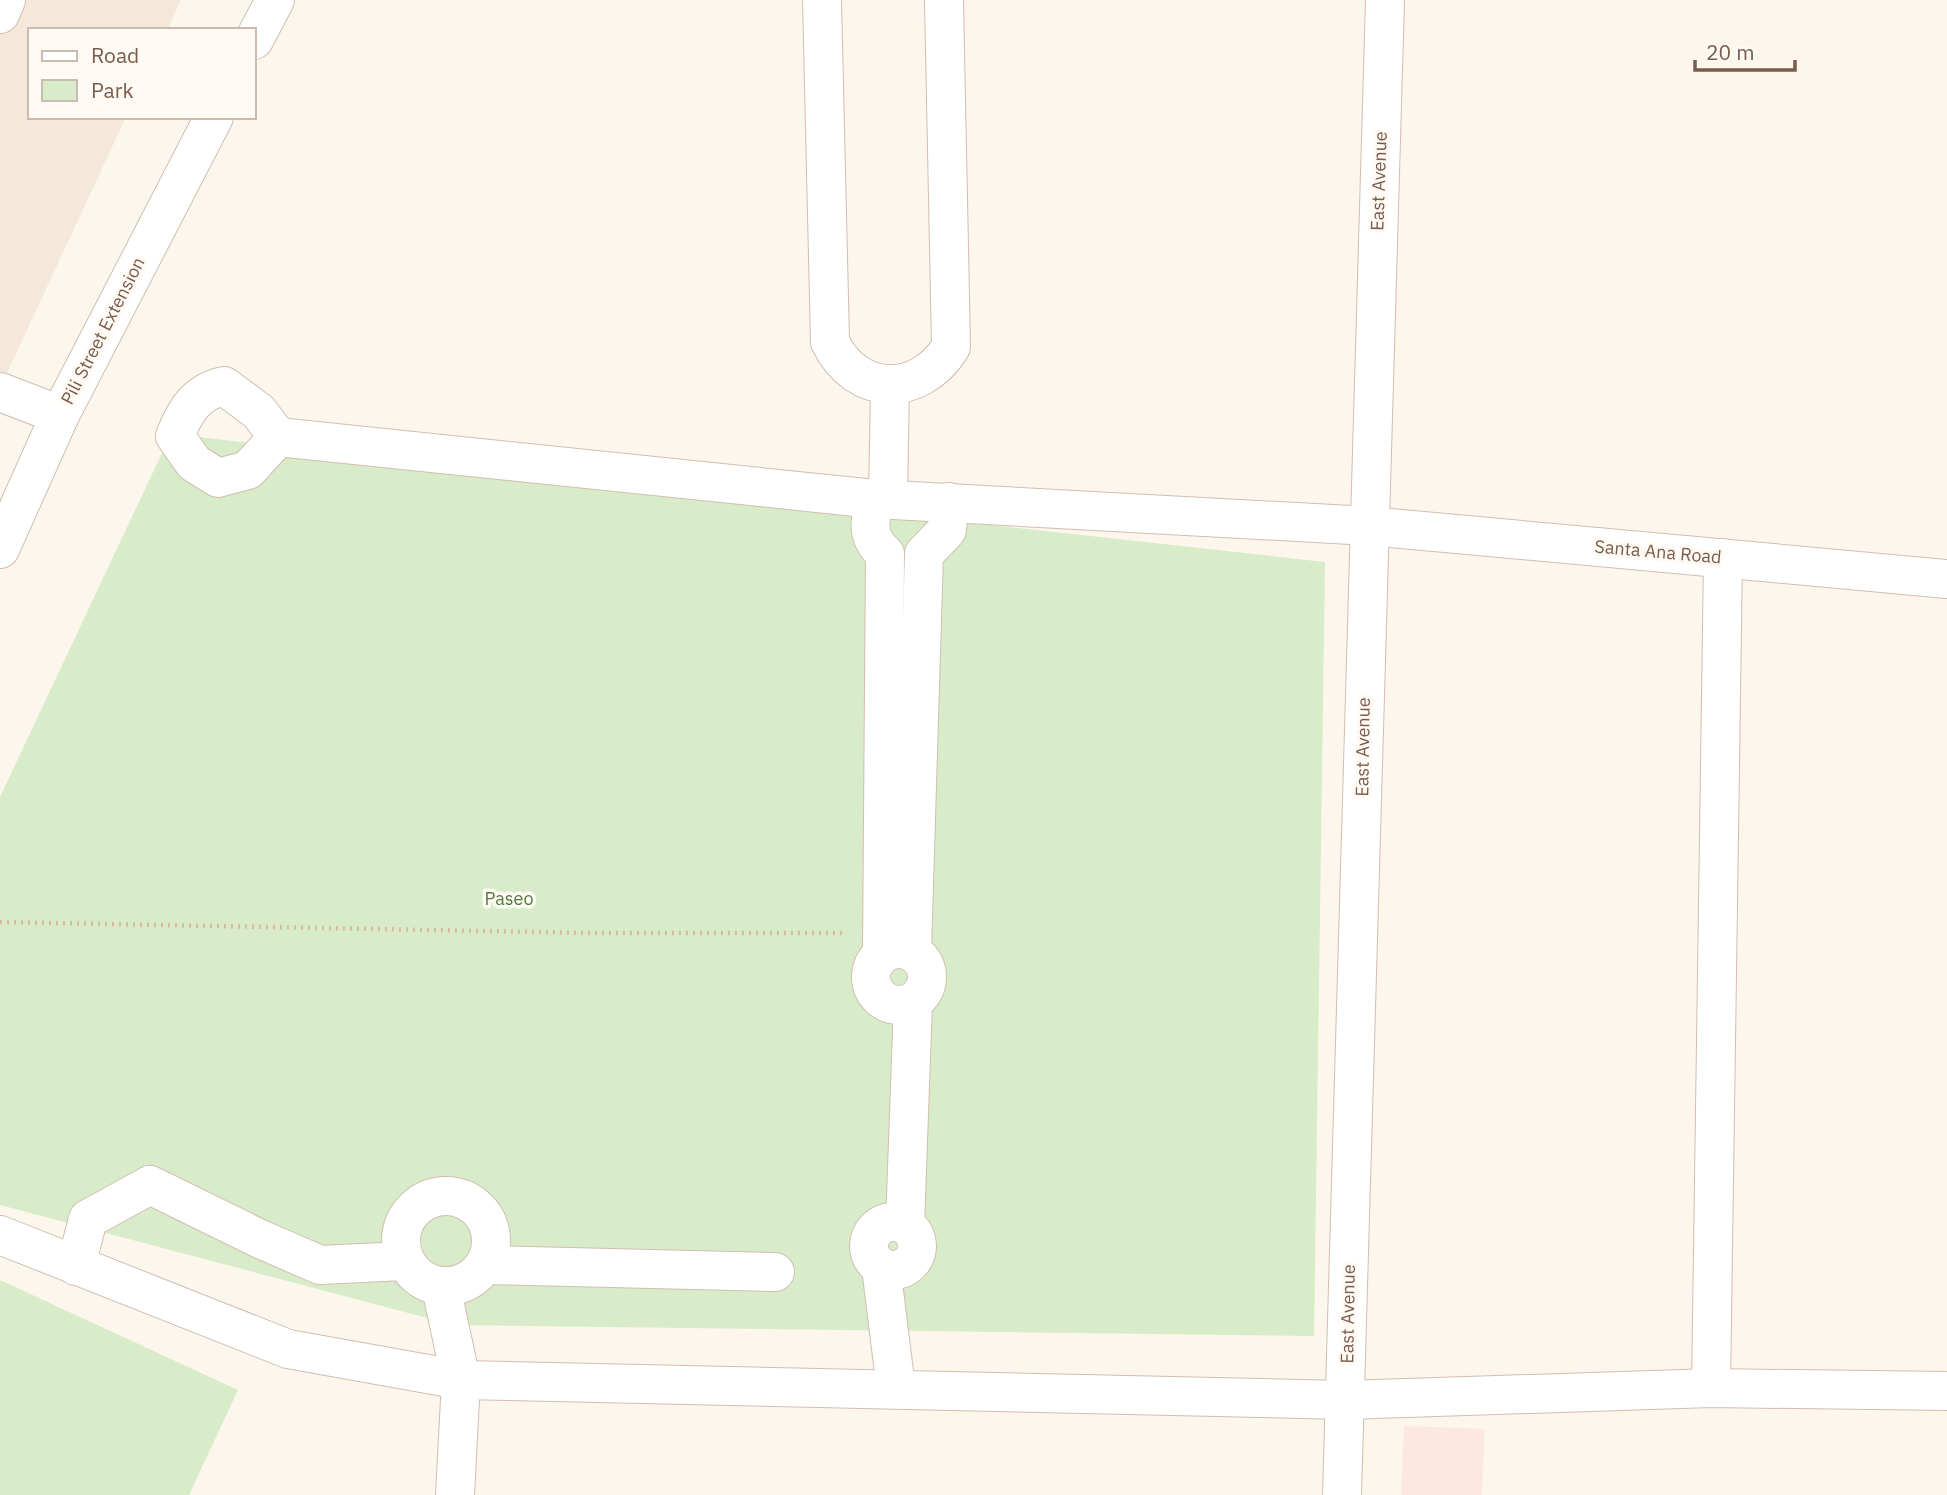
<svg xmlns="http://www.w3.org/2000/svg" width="1947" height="1495" font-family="'IBM Plex Sans',sans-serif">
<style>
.residential{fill:#f5e8da}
.commercial{fill:#fde8e0}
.green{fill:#d8ecc9}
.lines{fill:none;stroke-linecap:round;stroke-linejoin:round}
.minor-casing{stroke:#d1beb0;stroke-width:40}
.path{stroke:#d9b8a5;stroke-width:4.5;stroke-dasharray:2 5;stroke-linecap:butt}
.minor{stroke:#fff;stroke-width:38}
.labels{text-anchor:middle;stroke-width:7;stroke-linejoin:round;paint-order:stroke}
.street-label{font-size:18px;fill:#7a5c4d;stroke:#fffaf3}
.park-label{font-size:18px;fill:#537a41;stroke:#fffaf3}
</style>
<rect width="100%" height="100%" fill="#fdf6ec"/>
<!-- residential -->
<polygon class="residential" points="0,0 181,0 167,30 30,30 30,117 126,117 0,388"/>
<!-- commercial -->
<polygon class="commercial" points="1404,1426 1485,1429 1482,1495 1401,1495"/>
<!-- green -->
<g class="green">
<polygon points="171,434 1325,562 1314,1336 454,1325 0,1205 0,797"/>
<polygon points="0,1280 238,1390 189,1495 0,1495"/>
</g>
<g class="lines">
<defs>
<g id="minor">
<path d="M822 0 830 342C857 397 919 398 951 347L944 0"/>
<polyline points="0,14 6,0"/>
<polyline points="254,40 275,0"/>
<polyline points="0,392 60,415"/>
<path d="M278 437 259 412 224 386C196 392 185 411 175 436L194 463 218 478 248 470 278 437 875 499 1369 526 1947 579"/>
<path d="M875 499C869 521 866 537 885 554L882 953"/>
<polyline points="888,500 890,384"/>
<polyline points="0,549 60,415 214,117"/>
<circle cx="899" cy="977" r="28"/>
<polyline points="912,951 924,554 947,530 949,502"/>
<circle cx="446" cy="1241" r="45"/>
<circle cx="893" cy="1246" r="24"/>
<polyline points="905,1225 913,1002"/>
<polyline points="0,1235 288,1349 461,1380 1346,1400 1711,1388 1947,1391"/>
<polyline points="485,1265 775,1272"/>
<polyline points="76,1266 88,1219 150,1185 260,1239 320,1265 404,1261"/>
<polyline points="881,1267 896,1388"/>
<polyline points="441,1287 461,1380 455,1495"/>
<polyline points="1711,1388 1723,558"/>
<polyline points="1342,1495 1385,0"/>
</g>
</defs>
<!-- minor casing -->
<use href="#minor" class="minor-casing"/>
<!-- path -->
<polyline class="path" points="0,922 589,933 846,933"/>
<!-- minor -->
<use href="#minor" class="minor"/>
</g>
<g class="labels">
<!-- street labels -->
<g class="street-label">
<text transform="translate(1379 181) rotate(-88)" y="6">East Avenue</text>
<text transform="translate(103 331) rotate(-63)" y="6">Pili Street Extension</text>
<text transform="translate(1658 552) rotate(5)" y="6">Santa Ana Road</text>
<text transform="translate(1363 747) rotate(-89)" y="6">East Avenue</text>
<text transform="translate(1348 1314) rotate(-89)" y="6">East Avenue</text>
</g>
<!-- park labels -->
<g class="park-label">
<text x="509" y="905">Paseo</text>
</g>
</g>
<!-- legend -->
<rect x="28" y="28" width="228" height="91" fill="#fffaf3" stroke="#cabbb1" stroke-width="2"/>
<rect x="42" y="51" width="35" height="10" fill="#ffffff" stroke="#cabbb1" stroke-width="2"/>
<text x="91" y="63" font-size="21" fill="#7a5c4d">Road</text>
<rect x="42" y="80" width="35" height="21" fill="#d8ecc9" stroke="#cabbb1" stroke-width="2"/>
<text x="91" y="98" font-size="21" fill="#7a5c4d">Park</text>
<!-- scale -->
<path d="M1695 60v10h100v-10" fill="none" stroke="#7a5c4d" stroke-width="3.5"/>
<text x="1706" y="60" font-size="21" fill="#7a5c4d" stroke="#fffaf3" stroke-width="5" paint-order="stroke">20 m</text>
</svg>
